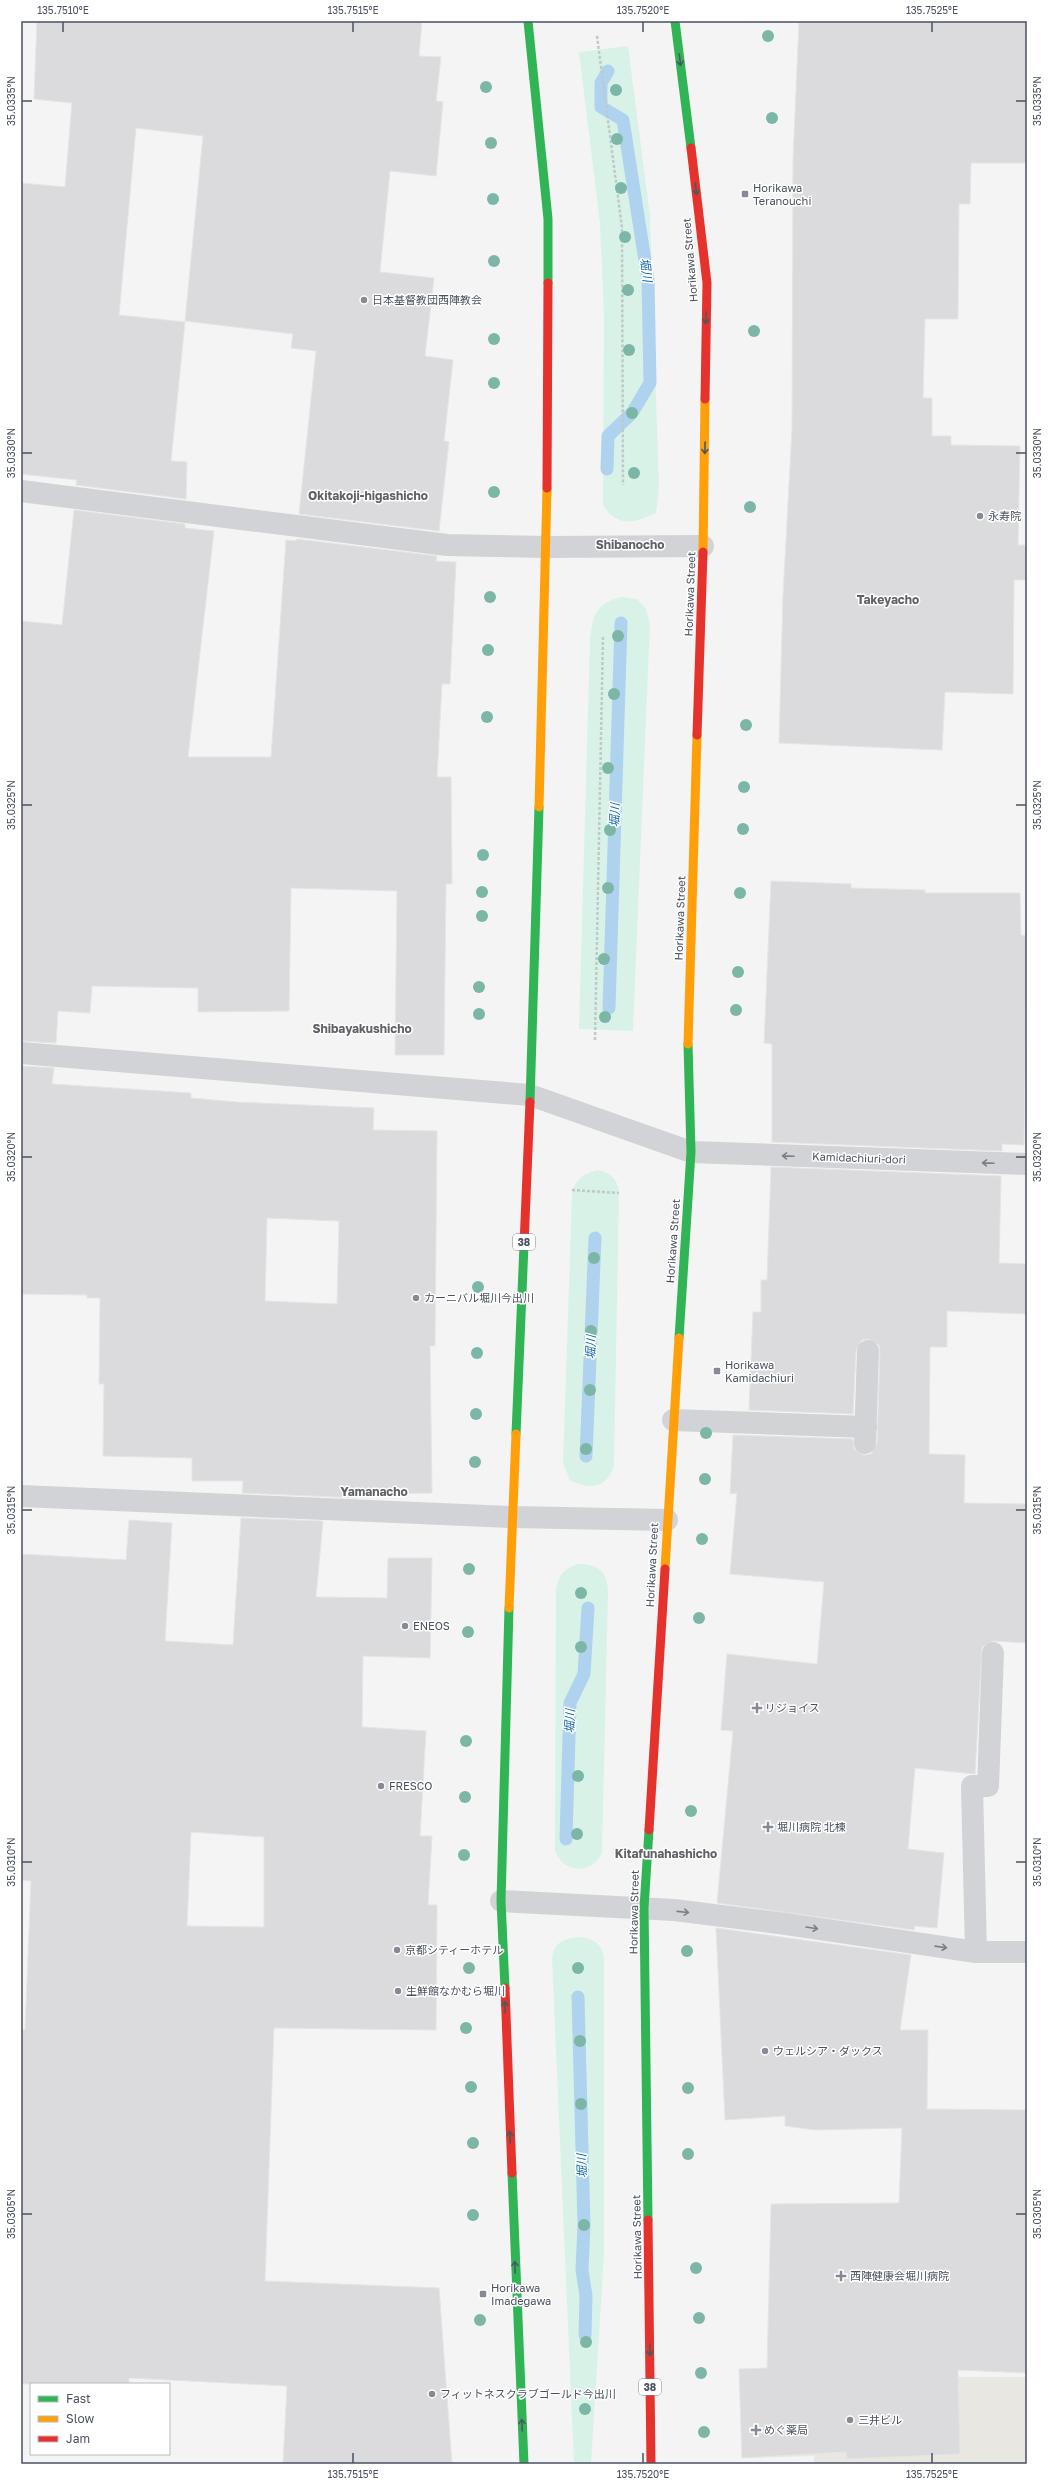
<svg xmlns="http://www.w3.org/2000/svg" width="1048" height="2485" font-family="'Golos Text','Noto Sans JP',sans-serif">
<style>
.commercial{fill:#e8e7e2}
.green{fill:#d9f2e8}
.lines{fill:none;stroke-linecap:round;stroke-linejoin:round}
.stream{stroke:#afd3ee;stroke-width:13}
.building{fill:#dbdbdd;stroke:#e5e5e6;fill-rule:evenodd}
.path{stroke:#bec9c8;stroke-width:2.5;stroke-dasharray:3 2;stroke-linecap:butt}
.lane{stroke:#d2d3d6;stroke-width:22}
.street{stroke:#d2d3d6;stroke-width:22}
.fast{stroke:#30b455;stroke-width:9}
.slow{stroke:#ff9f0a;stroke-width:9}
.jam{stroke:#e5322d;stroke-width:9}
.tree{fill:#7cb6a6}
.oneway{stroke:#475b5f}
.oneway2{stroke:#7a7e89}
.ticks{fill:none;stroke:#4a5160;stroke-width:1.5}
.poi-dot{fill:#868a94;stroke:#fff;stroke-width:1.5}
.labels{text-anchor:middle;stroke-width:3;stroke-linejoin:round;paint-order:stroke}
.shield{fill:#fff;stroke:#808590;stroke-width:1}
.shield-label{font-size:10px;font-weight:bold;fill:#4a5160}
.poi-label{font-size:11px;fill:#4a5160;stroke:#fff;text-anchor:start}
.street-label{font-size:11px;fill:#4a5160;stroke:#fff}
.water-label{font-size:12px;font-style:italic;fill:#0f69ae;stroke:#fff}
.neighbourhood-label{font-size:12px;font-weight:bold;fill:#5f6167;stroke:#fff}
.neatline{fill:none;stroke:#4a5160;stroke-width:1.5}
.ticks-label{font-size:10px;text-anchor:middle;fill:#4a5160}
</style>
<rect width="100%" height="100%" fill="#f4f4f4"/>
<!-- commercial -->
<polygon class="commercial" points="953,2363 953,2377 1027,2377 1027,2464 814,2464 814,2456 742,2458 739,2369"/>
<!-- green -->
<g class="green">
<path d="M628 46 650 216 659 487 656 513C634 523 618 528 603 505L604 316 600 224 579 52Z"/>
<path d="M621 597 637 599 646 609 650 624 633 1031 579 1029 590 638C593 614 597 603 621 597Z"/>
<path d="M597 1170C610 1172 618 1179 619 1193L614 1465C608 1488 590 1491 570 1480L563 1463 572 1195C574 1180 583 1174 597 1170Z"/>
<path d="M578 1564C598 1564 607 1571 608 1591L602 1853C590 1875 565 1874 555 1851L556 1590C558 1575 564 1568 578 1564Z"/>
<path d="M581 1937C595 1939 603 1945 604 1960V2253L591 2464H574L552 1959C554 1941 565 1938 581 1937Z"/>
</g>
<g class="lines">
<!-- stream -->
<g class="stream">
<polyline points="607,469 608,436 632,413 650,383 648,280 623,120 601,107 601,83 608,71"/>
<polyline points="609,1008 621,623"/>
<polyline points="586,1456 595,1238"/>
<polyline points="566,1839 570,1703 584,1674 588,1608"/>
<polyline points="578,1997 584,2225 582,2270 586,2296 585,2335"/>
</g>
</g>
<!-- building -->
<g class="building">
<polygon points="37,21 422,21 419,56 441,57 436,101 443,102 436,176 390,171 380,272 434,278 425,356 453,360 444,441 449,442 439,531 299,514 316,351 291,348 293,334 185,321 203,136 136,128 119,315 185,322 171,461 187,462 186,499 76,485 77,480 21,474 21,183 65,187 72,103 34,99"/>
<polygon points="799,21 1027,21 1027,163 971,163 970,204 959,204 958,319 925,319 923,398 932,398 932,436 951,436 951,445 1020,446 1018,545 1027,545 1027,580 1014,580 1013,694 945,692 942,750 779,743 783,595 792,428 793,161"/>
<polygon points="74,510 185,524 185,528 214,531 188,757 271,757 286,540 296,541 297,539 437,556 436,561 456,562 450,684 442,684 437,777 451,777 452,884 446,884 444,1055 395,1055 397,891 291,888 289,1011 198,1012 198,988 92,986 90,1013 58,1011 56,1043 21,1041 21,621 62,625"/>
<polygon points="771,881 851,884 851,888 925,890 925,893 1020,893 1021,935 1027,936 1024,1145 1002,1144 1002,1151 772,1142 772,1044 764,1043"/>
<path d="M21 1066 54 1068 52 1084 191 1093V1098L236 1102 374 1108 373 1130 437 1131 435 1346H430L432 1493 358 1494V1498L242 1493 243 1481H192V1458L103 1456 104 1384H99L100 1298H87V1295L21 1294ZM267 1218 339 1221 337 1304 265 1301Z"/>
<polygon points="771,1167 1001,1176 999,1263 1027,1264 1027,1314 947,1311 947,1347 930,1347 929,1454 965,1455 964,1503 1027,1504 1027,1643 993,1641 982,1647 975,1774 915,1768 908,1849 944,1853 937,1928 915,1926 914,1930 717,1903 733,1731 721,1730 727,1654 817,1664 824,1582 730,1574 737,1493 730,1494 733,1435 853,1439 854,1449 864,1455 871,1454 877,1443 880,1351 879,1345 869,1339 862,1340 856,1350 853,1414 749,1410 753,1312 761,1312 761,1280 767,1280"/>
<path d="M241 1518 323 1521 316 1597 387 1598 388 1558H432L430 1658 363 1656 362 1727 426 1731 420 1836H432L428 1905H437L436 2030 274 2028 265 2281 439 2288 452 2464H283L287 2386 129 2378V2384H21V2030H25L31 1881 21 1880V1554L126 1560 129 1520 172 1523 165 1641 233 1645ZM191 1832 264 1837V1927L187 1926Z"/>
<polygon points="716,1928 911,1955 900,2030 928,2030 927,2109 1027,2110 1027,2373 958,2370 960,2454 847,2459 846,2452 742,2458 739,2369 767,2368 771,2204 899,2203 902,2128 815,2130 785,2126 785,2116 725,2120"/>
</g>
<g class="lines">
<!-- path -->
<g class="path">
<polyline points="597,36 622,228 623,485"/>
<polyline points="595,1040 603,636"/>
<polyline points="572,1190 619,1193"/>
</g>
<!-- lane -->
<g class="lane">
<polyline points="673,1420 866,1427"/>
<polyline points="865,1443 868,1351"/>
<polyline points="21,1496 512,1517"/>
<polyline points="976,1952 972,1786 988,1786 993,1653"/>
</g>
<!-- street -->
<g class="street">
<polyline points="21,491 447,545 547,547 703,546"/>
<polyline points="21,1053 530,1095 691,1152 1027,1164"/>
<polyline points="512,1517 667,1520"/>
<polyline points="501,1901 674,1910 786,1924 976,1952 1027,1952"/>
</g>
<!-- fast -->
<g class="fast">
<polyline points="528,21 548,219 548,283"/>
<polyline points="675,21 691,148"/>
<polyline points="530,1102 539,807"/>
<polyline points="679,1338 691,1152 688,1044"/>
<polyline points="516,1434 524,1245"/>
<polyline points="505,1988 501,1901 509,1608"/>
<polyline points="512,2173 524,2464"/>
<polyline points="648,2220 644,1908 649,1830"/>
</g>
<!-- slow -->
<g class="slow">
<polyline points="703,552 705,399"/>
<polyline points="539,807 547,488"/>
<polyline points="688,1044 697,735"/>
<polyline points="665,1569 679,1338"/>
<polyline points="509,1608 516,1434"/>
</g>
<!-- jam -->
<g class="jam">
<polyline points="691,148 707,283 705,399"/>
<polyline points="547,488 548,283"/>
<polyline points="697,735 703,552"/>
<polyline points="524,1245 530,1102"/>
<polyline points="649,1830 665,1569"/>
<polyline points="505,1988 512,2173"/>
<polyline points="648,2220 651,2464"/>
</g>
</g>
<!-- trees -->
<g class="tree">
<circle cx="768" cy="36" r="6"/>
<circle cx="486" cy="87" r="6"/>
<circle cx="616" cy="90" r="6"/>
<circle cx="772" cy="118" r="6"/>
<circle cx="617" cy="139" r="6"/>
<circle cx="491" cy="143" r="6"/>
<circle cx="621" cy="188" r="6"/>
<circle cx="493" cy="199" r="6"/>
<circle cx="625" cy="237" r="6"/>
<circle cx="494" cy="261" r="6"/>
<circle cx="628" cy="290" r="6"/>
<circle cx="754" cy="331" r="6"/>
<circle cx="494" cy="339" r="6"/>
<circle cx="629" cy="350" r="6"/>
<circle cx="494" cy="383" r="6"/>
<circle cx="632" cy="413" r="6"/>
<circle cx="634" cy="473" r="6"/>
<circle cx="494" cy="492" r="6"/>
<circle cx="750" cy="507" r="6"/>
<circle cx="490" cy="597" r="6"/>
<circle cx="618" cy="636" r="6"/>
<circle cx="488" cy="650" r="6"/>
<circle cx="614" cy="694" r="6"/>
<circle cx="487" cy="717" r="6"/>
<circle cx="746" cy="725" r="6"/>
<circle cx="608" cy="768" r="6"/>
<circle cx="744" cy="787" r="6"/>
<circle cx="743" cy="829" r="6"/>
<circle cx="610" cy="830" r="6"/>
<circle cx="483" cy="855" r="6"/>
<circle cx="608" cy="888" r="6"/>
<circle cx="482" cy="892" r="6"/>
<circle cx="740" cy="893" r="6"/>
<circle cx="482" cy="916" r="6"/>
<circle cx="604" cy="959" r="6"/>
<circle cx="738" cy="972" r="6"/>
<circle cx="479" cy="987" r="6"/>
<circle cx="736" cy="1010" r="6"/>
<circle cx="479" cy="1014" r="6"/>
<circle cx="605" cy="1017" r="6"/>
<circle cx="594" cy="1258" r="6"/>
<circle cx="478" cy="1287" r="6"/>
<circle cx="591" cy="1331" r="6"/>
<circle cx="477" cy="1353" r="6"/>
<circle cx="590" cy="1390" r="6"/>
<circle cx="476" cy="1414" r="6"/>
<circle cx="706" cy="1433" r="6"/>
<circle cx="586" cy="1449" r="6"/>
<circle cx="475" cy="1462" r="6"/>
<circle cx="705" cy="1479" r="6"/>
<circle cx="702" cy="1539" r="6"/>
<circle cx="469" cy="1569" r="6"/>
<circle cx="581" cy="1593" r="6"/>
<circle cx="699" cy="1618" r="6"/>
<circle cx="468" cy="1632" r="6"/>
<circle cx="581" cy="1647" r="6"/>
<circle cx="466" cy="1741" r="6"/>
<circle cx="578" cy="1776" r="6"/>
<circle cx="465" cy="1797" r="6"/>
<circle cx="691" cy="1811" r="6"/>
<circle cx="577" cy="1834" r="6"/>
<circle cx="464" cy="1855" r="6"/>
<circle cx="687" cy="1951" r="6"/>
<circle cx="469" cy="1968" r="6"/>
<circle cx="578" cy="1968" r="6"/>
<circle cx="466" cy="2028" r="6"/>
<circle cx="580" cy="2041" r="6"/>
<circle cx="471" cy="2087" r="6"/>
<circle cx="688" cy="2088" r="6"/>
<circle cx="581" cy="2104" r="6"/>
<circle cx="473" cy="2143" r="6"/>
<circle cx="688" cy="2154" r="6"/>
<circle cx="473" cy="2215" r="6"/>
<circle cx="584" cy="2225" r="6"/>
<circle cx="696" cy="2268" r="6"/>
<circle cx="699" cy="2318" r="6"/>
<circle cx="480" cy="2320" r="6"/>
<circle cx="586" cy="2342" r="6"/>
<circle cx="701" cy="2373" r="6"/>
<circle cx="585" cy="2409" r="6"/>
<circle cx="704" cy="2432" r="6"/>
</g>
<!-- one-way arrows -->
<defs><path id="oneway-shaft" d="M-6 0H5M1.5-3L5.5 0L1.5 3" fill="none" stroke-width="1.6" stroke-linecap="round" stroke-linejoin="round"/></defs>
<g class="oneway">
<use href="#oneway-shaft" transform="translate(680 60) rotate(83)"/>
<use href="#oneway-shaft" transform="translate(696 189) rotate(83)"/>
<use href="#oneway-shaft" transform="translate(706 318) rotate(91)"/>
<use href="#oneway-shaft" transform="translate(705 448) rotate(91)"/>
<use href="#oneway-shaft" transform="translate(505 2007) rotate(-92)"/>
<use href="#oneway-shaft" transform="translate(510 2137) rotate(-92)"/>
<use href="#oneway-shaft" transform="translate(515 2267) rotate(-92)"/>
<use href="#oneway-shaft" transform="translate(650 2350) rotate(90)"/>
<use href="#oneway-shaft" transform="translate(522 2425) rotate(-93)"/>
</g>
<g class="oneway2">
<use href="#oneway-shaft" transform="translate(788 1156) rotate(-178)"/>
<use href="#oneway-shaft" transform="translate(988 1163) rotate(-178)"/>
<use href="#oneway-shaft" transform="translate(683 1912) rotate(6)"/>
<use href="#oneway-shaft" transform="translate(812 1928) rotate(9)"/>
<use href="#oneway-shaft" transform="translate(941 1947) rotate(8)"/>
</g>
<!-- ticks -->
<path class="ticks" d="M63 22V32M353 22V32M643 22V32M932 22V32M22 101H32M1016 101H1026M22 453H32M1016 453H1026M22 805H32M1016 805H1026M22 1157H32M1016 1157H1026M22 1510H32M1016 1510H1026M22 1862H32M1016 1862H1026M22 2214H32M1016 2214H1026M353 2453V2463M643 2453V2463M932 2453V2463"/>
<!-- markers -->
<g class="poi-dot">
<rect x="741" y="190" width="8" height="8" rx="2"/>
<circle cx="364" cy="300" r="4"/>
<circle cx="980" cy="516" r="4"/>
<circle cx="416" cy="1298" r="4"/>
<rect x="713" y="1367" width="8" height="8" rx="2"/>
<circle cx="405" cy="1626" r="4"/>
<path d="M755 1702h4v4h4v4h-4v4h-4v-4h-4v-4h4z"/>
<circle cx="381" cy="1786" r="4"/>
<path d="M766 1821h4v4h4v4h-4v4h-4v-4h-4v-4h4z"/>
<circle cx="397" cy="1950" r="4"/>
<circle cx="398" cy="1991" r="4"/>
<circle cx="765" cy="2051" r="4"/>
<path d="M839 2270h4v4h4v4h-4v4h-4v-4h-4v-4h4z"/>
<rect x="479" y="2290" width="8" height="8" rx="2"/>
<circle cx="432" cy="2394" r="4"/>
<circle cx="850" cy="2420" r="4"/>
<path d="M754 2424h4v4h4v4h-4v4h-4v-4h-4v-4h4z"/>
</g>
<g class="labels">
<!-- shield labels -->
<g class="shield">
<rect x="513" y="1234" width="22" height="16" rx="3"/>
<rect x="639" y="2379" width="22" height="16" rx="3"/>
</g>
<g class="shield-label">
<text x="524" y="1246">38</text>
<text x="650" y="2391">38</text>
</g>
<!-- poi labels -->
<g class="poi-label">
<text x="753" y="192">Horikawa<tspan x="753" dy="13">Teranouchi</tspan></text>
<text x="372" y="304">日本基督教団西陣教会</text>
<text x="988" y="520">永寿院</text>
<text x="424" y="1302">カーニバル堀川今出川</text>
<text x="725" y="1369">Horikawa<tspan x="725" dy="13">Kamidachiuri</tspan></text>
<text x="413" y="1630">ENEOS</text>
<text x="765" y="1712">リジョイス</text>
<text x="389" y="1790">FRESCO</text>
<text x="777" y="1831">堀川病院 北棟</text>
<text x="405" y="1954">京都シティーホテル</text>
<text x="406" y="1995">生鮮館なかむら堀川</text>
<text x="773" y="2055">ウェルシア・ダックス</text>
<text x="850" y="2280">西陣健康会堀川病院</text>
<text x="491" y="2292">Horikawa<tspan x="491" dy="13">Imadegawa</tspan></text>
<text x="440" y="2398">フィットネスクラブゴールド今出川</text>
<text x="858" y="2424">三井ビル</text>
<text x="764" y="2434">めぐ薬局</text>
</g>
<!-- street labels -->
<g class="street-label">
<text transform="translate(690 260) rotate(-95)" y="4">Horikawa Street</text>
<text transform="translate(690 594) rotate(-88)" y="4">Horikawa Street</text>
<text transform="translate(680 918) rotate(-88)" y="4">Horikawa Street</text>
<text transform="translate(859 1158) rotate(2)" y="4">Kamidachiuri-dori</text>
<text transform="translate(673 1241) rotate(-86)" y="4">Horikawa Street</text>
<text transform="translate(652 1565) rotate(-87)" y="4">Horikawa Street</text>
<text transform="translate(634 1912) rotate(-89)" y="4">Horikawa Street</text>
<text transform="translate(637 2237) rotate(-91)" y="4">Horikawa Street</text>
</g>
<!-- water labels -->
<g class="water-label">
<text transform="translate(646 270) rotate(83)" y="4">堀川</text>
<text transform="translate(615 815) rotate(-88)" y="4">堀川</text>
<text transform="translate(591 1347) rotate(-88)" y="4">堀川</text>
<text transform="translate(570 1721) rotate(-88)" y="4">堀川</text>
<text transform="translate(582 2166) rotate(-92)" y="4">堀川</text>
</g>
<!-- neighbourhood labels -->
<g class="neighbourhood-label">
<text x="368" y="500">Okitakoji-higashicho</text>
<text x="630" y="549">Shibanocho</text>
<text x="888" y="604">Takeyacho</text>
<text x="362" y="1033">Shibayakushicho</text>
<text x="374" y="1496">Yamanacho</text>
<text x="666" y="1858">Kitafunahashicho</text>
</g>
</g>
<!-- border -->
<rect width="1048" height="2485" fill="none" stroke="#ffffff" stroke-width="44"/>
<!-- legend -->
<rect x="30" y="2383" width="140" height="72" fill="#ffffff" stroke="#b7b9bf"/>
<rect x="38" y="2396" width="20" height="6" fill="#30b455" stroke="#b7b9bf"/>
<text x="66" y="2403" font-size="12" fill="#4a5160">Fast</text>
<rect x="38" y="2416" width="20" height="6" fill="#ff9f0a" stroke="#b7b9bf"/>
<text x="66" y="2423" font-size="12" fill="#4a5160">Slow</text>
<rect x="38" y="2436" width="20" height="6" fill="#e5322d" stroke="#b7b9bf"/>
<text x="66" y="2443" font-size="12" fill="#4a5160">Jam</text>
<rect x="22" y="22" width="1004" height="2441" class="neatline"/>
<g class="ticks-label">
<text x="63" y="14">135.7510°E</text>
<text x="353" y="14">135.7515°E</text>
<text x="643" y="14">135.7520°E</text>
<text x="932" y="14">135.7525°E</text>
<text transform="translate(11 101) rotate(-90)" y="4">35.0335°N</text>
<text transform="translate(1037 101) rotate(-90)" y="4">35.0335°N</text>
<text transform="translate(11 453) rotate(-90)" y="4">35.0330°N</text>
<text transform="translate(1037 453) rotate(-90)" y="4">35.0330°N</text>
<text transform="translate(11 805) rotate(-90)" y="4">35.0325°N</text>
<text transform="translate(1037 805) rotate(-90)" y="4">35.0325°N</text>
<text transform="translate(11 1157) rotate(-90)" y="4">35.0320°N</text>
<text transform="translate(1037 1157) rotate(-90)" y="4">35.0320°N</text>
<text transform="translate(11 1510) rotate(-90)" y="4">35.0315°N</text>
<text transform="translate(1037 1510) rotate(-90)" y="4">35.0315°N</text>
<text transform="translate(11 1862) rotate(-90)" y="4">35.0310°N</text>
<text transform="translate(1037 1862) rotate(-90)" y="4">35.0310°N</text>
<text transform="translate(11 2214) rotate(-90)" y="4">35.0305°N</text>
<text transform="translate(1037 2214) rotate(-90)" y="4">35.0305°N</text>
<text x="353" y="2478">135.7515°E</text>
<text x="643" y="2478">135.7520°E</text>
<text x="932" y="2478">135.7525°E</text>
</g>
</svg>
